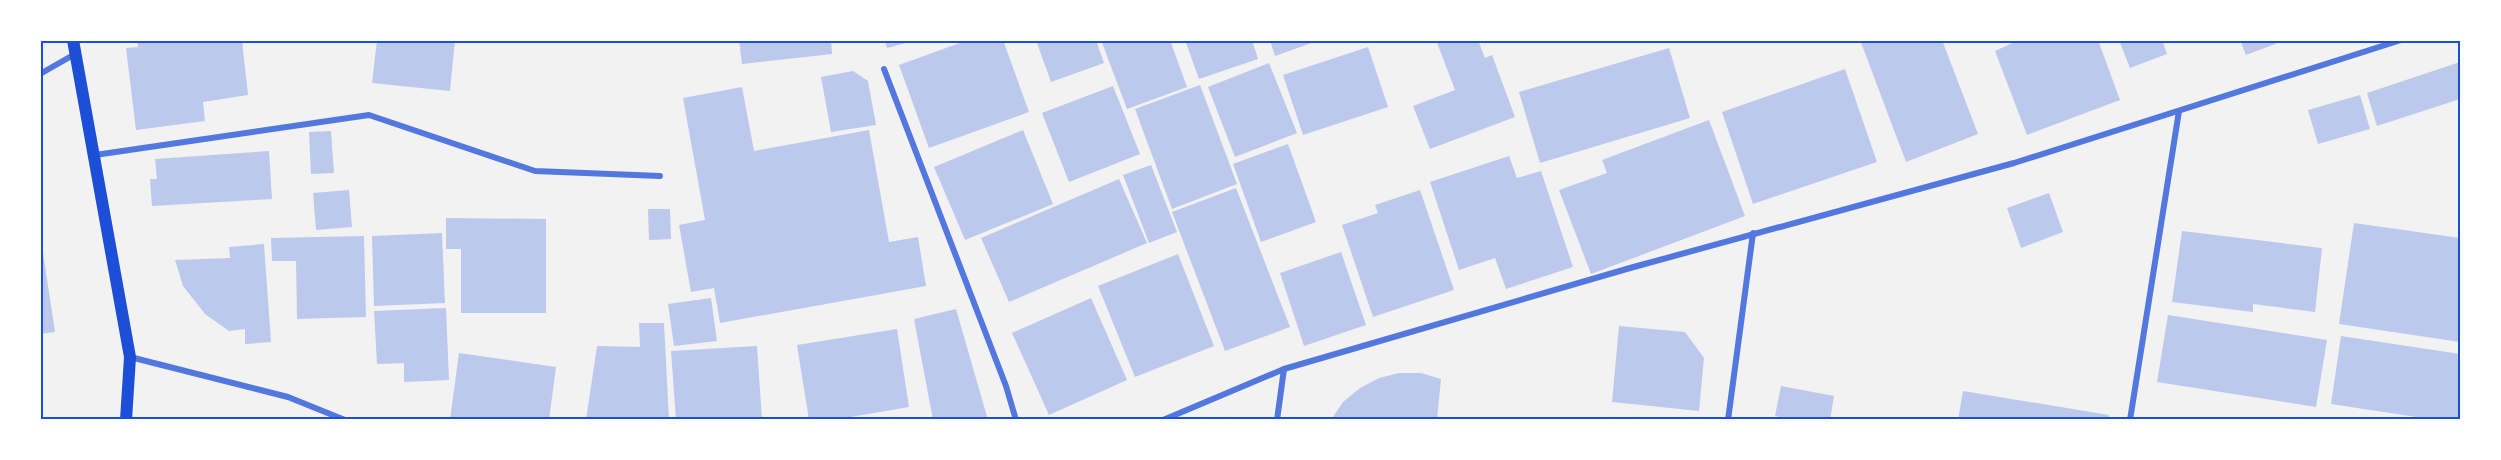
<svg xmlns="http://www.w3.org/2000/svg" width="2501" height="460" font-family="'Open Sans',sans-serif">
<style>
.building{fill:#bdc9ec}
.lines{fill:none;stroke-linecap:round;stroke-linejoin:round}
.minor{stroke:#5277de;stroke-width:6}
.secondary{stroke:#1d4ed8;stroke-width:12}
.neatline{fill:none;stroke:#1d4ed8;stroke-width:2}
</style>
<rect width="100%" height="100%" fill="#f2f2f2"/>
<!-- building -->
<g class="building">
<polygon points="137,40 242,40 248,95 203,102 205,121 136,130 126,48 138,47"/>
<polygon points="377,40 455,40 450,91 372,83"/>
<polygon points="739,40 831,40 832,54 742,64"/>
<polygon points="885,40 913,40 913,41 887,48"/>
<polygon points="968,40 1003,40 1029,112 929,148 899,65"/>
<polygon points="1036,40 1096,40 1104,63 1051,82"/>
<polygon points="1101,40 1170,40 1187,87 1127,109"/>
<polygon points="1185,40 1252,40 1258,59 1199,79"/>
<polygon points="1270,40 1317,40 1317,41 1275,56"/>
<polygon points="1436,40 1478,40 1485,58 1492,55 1515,117 1430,149 1413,106 1455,90"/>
<polygon points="1860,40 1942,40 1978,134 1906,162"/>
<polygon points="2098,40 2120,100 2027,135 1995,51 2019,40"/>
<polygon points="2119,40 2162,40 2167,54 2130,68"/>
<polygon points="2240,40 2283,40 2283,41 2246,55"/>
<polygon points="1368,47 1388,107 1303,135 1283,75"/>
<polygon points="1669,48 1690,118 1540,163 1519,92"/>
<polygon points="2460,62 2460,99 2377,126 2367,93"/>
<polygon points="1269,63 1297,133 1235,157 1208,87"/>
<polygon points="1845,69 1877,162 1753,204 1722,112"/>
<polygon points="853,71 868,81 876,125 831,132 821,77"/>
<polygon points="1200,85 1237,184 1172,209 1135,109"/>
<polygon points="1113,86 1140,154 1069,182 1042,113"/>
<polygon points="742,87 754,151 869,130 889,242 918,237 926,286 720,323 714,288 691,292 679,225 705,220 683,98"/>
<polygon points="2360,95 2370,129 2318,144 2308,110"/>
<polygon points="1709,120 1745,216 1591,274 1559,190 1607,173 1602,160"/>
<polygon points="1023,130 1053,204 965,240 934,167"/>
<polygon points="331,131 334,173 311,174 309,132"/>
<polygon points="1288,144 1316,222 1261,242 1233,164"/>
<polygon points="269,151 272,199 152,206 150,179 157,179 155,159"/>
<polygon points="1509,156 1517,178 1541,171 1573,267 1506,289 1495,258 1459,270 1430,182"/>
<polygon points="1151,165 1177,232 1149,243 1123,175"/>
<polygon points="1119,179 1147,243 1009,302 981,238"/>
<polygon points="1236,188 1290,327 1225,351 1172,212"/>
<polygon points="349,190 352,227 316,230 313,193"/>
<polygon points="1420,190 1454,290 1373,317 1342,225 1378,213 1375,205"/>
<polygon points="2049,193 2063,232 2021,248 2007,208"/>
<polygon points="648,209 670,209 671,239 649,240"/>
<polygon points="446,218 546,219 546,313 461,313 461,249 446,249"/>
<polygon points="2354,223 2460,238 2460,342 2339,324"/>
<polygon points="2182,231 2322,248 2315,312 2253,304 2253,312 2172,302"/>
<polygon points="40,233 55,332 40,334"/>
<polygon points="442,233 445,303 374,306 372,236"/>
<polygon points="364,236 366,317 297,319 296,261 272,261 271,238"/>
<polygon points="264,244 271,342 245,344 245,329 229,331 205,314 183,286 175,260 230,258 229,247"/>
<polygon points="1341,252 1366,325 1304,346 1280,273"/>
<polygon points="1178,254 1214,346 1135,377 1098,286"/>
<polygon points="711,298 717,341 674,346 668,304"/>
<polygon points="1091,298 1127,380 1049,415 1012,333"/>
<polygon points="446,308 449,380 404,382 404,363 377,364 374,311"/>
<polygon points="956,309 988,420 933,420 914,319"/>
<polygon points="2168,315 2327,340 2316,407 2157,382"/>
<polygon points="639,323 664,323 669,420 586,420 597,346 640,347"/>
<polygon points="1619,326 1685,332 1704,358 1699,411 1612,402"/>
<polygon points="897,329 909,407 833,420 809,420 797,345"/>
<polygon points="2341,336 2460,354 2460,420 2436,420 2331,404"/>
<polygon points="757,346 762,420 676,420 671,351"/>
<polygon points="459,353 556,367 549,420 450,420"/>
<polygon points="1399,373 1421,373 1441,379 1437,420 1331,420 1343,402 1360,388 1379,378"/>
<polygon points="1781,386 1834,396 1830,420 1793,420 1775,416"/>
<polygon points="1963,391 2109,415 2108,420 1958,420"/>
</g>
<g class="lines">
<!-- minor -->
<g class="minor">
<polyline points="884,69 1006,386 1016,420"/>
<polyline points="40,74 75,54"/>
<polyline points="95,155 369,115 535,171 660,176"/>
<polyline points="130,357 288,397 345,420"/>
<polyline points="1163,420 1284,369 1630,268 2014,163 2401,40"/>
<polyline points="1277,420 1284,369"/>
<polyline points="1728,420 1753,233"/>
<polyline points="2130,420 2179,111"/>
</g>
<!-- secondary -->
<polyline class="secondary" points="73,40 130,357 126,420"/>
</g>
<!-- border -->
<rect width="2501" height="460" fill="none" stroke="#ffffff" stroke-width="84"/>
<rect x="42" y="42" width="2417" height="376" class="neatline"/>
</svg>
